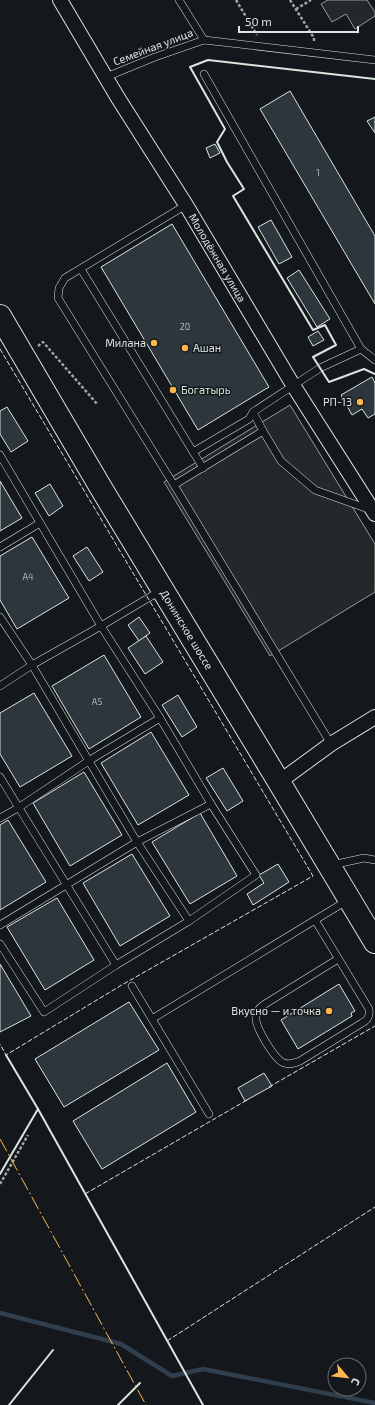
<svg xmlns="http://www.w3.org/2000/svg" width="375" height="1405" font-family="'Exo 2',sans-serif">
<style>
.parking{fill:#24282b;stroke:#939e99}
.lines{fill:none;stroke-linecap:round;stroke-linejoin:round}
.stream{stroke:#2f3f4d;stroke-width:4.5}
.building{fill:#2c363c;stroke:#d8e6dc}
.lane-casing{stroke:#d8e6dc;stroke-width:8}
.street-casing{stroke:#d8e6dc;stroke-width:16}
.primary-casing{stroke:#d8e6dc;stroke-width:24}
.path{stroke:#9da8a2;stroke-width:2.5;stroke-dasharray:3 2;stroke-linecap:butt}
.lane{stroke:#14181c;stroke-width:7}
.street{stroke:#14181c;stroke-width:14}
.primary{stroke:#14181c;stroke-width:22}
.fence{stroke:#d8e6dc;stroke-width:1;stroke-dasharray:5 2;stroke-linecap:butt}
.wall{stroke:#d8e6dc;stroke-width:2}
.power{stroke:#ffb74d;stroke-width:1;stroke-dasharray:14 3 2 3;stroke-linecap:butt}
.poi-dot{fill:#ffb74d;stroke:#14181c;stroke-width:1.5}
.labels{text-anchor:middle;stroke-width:3;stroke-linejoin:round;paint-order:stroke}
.number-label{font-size:9px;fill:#adbab4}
.street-label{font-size:11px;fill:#d8e6dc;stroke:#14181c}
.poi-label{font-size:11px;fill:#d8e6dc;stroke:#14181c;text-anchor:end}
</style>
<rect width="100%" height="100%" fill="#14181c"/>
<!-- parking -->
<g class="parking">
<polygon points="328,0 367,0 375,12 375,16 355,29 346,14 332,22 321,4"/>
<polygon points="290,405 375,544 375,592 270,656 164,482"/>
</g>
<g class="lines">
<!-- stream -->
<polyline class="stream" points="0,1313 121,1344 172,1376 203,1369 375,1403"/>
</g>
<!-- building -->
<g class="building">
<polygon points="290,91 375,236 375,304 260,109"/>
<polygon points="375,117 375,133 367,121"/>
<polygon points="215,144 220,153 210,158 206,148"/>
<polygon points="271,220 292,257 279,264 258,227"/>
<polygon points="172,224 269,387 198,430 101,267"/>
<polygon points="299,270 330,319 317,327 287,278"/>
<polygon points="318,331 324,340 313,346 308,337"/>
<polygon points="372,377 375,383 375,414 368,418 362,409 352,415 341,395"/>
<polygon points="7,407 28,441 11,452 0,434 0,411"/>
<polygon points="0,481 22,518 0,531"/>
<polygon points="50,484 63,506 49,516 35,493"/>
<polygon points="32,537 69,598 17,629 0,600 0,556"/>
<polygon points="87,547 103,572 89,581 73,556"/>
<polygon points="139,617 150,633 139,641 128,625"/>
<polygon points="146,636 163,662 145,674 128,648"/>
<polygon points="104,655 141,717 89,749 52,686"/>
<polygon points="34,693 72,756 20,787 0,754 0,713"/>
<polygon points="178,695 197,727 182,737 162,705"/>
<polygon points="151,732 189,795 138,825 101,763"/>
<polygon points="223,768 243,801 227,811 206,778"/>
<polygon points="84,772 122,835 70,866 33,803"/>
<polygon points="200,813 237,876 190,904 152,842"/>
<polygon points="8,820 46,882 0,910 0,825"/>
<polygon points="132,854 170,916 120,946 83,883"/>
<polygon points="278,864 289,882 253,905 247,894 264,883 259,875"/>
<polygon points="57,898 94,960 45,990 7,927"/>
<polygon points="0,964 31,1016 0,1032"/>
<polygon points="339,984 355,1011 351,1013 352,1016 298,1049 281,1020"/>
<polygon points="129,1002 159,1050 64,1107 35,1059"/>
<polygon points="167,1063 196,1112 102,1169 73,1121"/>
<polygon points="264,1073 272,1086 245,1101 238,1088"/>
</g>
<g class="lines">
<defs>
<g id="lane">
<polyline points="179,0 204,40"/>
<polyline points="204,74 361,349 375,360"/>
<polyline points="106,77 155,57 204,40 375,60"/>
<polyline points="186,205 65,278 59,288 58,298 174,485 331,744"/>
<polyline points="81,269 203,468"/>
<polyline points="263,431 281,461 315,490 371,510"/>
<polyline points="193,452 249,419 253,412"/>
<polyline points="0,455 101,626 160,718 211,804 256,875 189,921 116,965 44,1012 0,944"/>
<polyline points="174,485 263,431 253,412 320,368 361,349"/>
<polyline points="0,547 40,523"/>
<polyline points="0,617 32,665 137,842 189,921"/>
<polyline points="0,686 32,665 101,626 160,591"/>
<polyline points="0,777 116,965"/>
<polyline points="0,818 18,808 90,760 160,718"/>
<polyline points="332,865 364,858 375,860"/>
<polyline points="0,925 137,842 211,804"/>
<path d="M338 959 265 1004C260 1007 257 1010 256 1016 254 1026 275 1060 284 1063 290 1065 295 1063 300 1061L362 1023C368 1020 370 1016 369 1009L315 920 348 900"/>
<polyline points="132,986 152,1019"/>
<polyline points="209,1114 152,1019 315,920"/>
</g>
<g id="street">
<path id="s1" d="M60 0 118 98 186 205 293 385 375 514"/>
<polyline points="279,782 331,744 375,717"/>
</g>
<g id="primary">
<path id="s2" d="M0 316 101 488 279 782 375 942"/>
</g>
</defs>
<!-- lane casing -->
<use href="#lane" class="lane-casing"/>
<!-- street casing -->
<use href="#street" class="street-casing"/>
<!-- primary casing -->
<use href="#primary" class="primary-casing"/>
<!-- path -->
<g class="path">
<polyline points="236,0 257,35"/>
<polyline points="290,0 314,38 314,43"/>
<polyline points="296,9 311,0"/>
<polyline points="38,346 43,342 98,405"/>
<polyline points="0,1184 28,1135"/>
</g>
<!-- lane -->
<use href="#lane" class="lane"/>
<!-- street -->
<use href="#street" class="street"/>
<!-- primary -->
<use href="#primary" class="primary"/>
<!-- fence -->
<g class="fence">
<polyline points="0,349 313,876 120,986 6,1055 0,1044"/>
<polyline points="269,1087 375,1026"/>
<polyline points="85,1194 247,1100"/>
<polyline points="167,1341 375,1207"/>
</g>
<!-- wall -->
<g class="wall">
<polyline points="375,79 208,60 190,67 225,129 217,142 227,162 244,189 233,196 313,330 325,325 336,345 313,357 329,382 364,369 375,374"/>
<polyline points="6,1055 38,1109 203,1405"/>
<polyline points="0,1174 38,1109"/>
<polyline points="9,1405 53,1350"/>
<polyline points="118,1405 140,1383"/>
</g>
<!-- power -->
<polyline class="power" points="0,1139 146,1405"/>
</g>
<!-- markers -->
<g class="poi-dot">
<circle cx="154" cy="343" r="4"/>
<circle cx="185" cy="348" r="4"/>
<circle cx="173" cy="390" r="4"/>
<circle cx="360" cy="402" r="4"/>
<circle cx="329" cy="1011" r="4"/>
</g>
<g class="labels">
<!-- number labels -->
<g class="number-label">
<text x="318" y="176">1</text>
<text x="185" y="330">20</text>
<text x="28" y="580">А4</text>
<text x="97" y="705">А5</text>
</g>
<!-- street labels -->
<g class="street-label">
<text transform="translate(153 47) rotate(-21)" y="4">Семейная улица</text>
<text dy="4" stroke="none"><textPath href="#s1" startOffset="302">Молодёжная улица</textPath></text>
<text dy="4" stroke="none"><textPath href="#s2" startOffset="365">Донинское шоссе</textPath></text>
</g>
<!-- poi labels -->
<g class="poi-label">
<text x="146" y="347">Милана</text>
<text x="193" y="352" text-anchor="start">Ашан</text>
<text x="181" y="394" text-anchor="start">Богатырь</text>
<text x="352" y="406">РП-13</text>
<text x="321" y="1015">Вкусно — и точка</text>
</g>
</g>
<!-- north arrow -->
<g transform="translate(347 1377) rotate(118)"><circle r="19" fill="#14181c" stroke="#626a69"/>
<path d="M0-3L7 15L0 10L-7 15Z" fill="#ffb74d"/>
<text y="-6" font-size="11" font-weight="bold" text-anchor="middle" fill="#d8e6dc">С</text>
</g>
<!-- scale -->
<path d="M239 26v6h119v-6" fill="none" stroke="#d8e6dc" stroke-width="2"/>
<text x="245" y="26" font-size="12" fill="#d8e6dc" stroke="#14181c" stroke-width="3" paint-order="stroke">50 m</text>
</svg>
